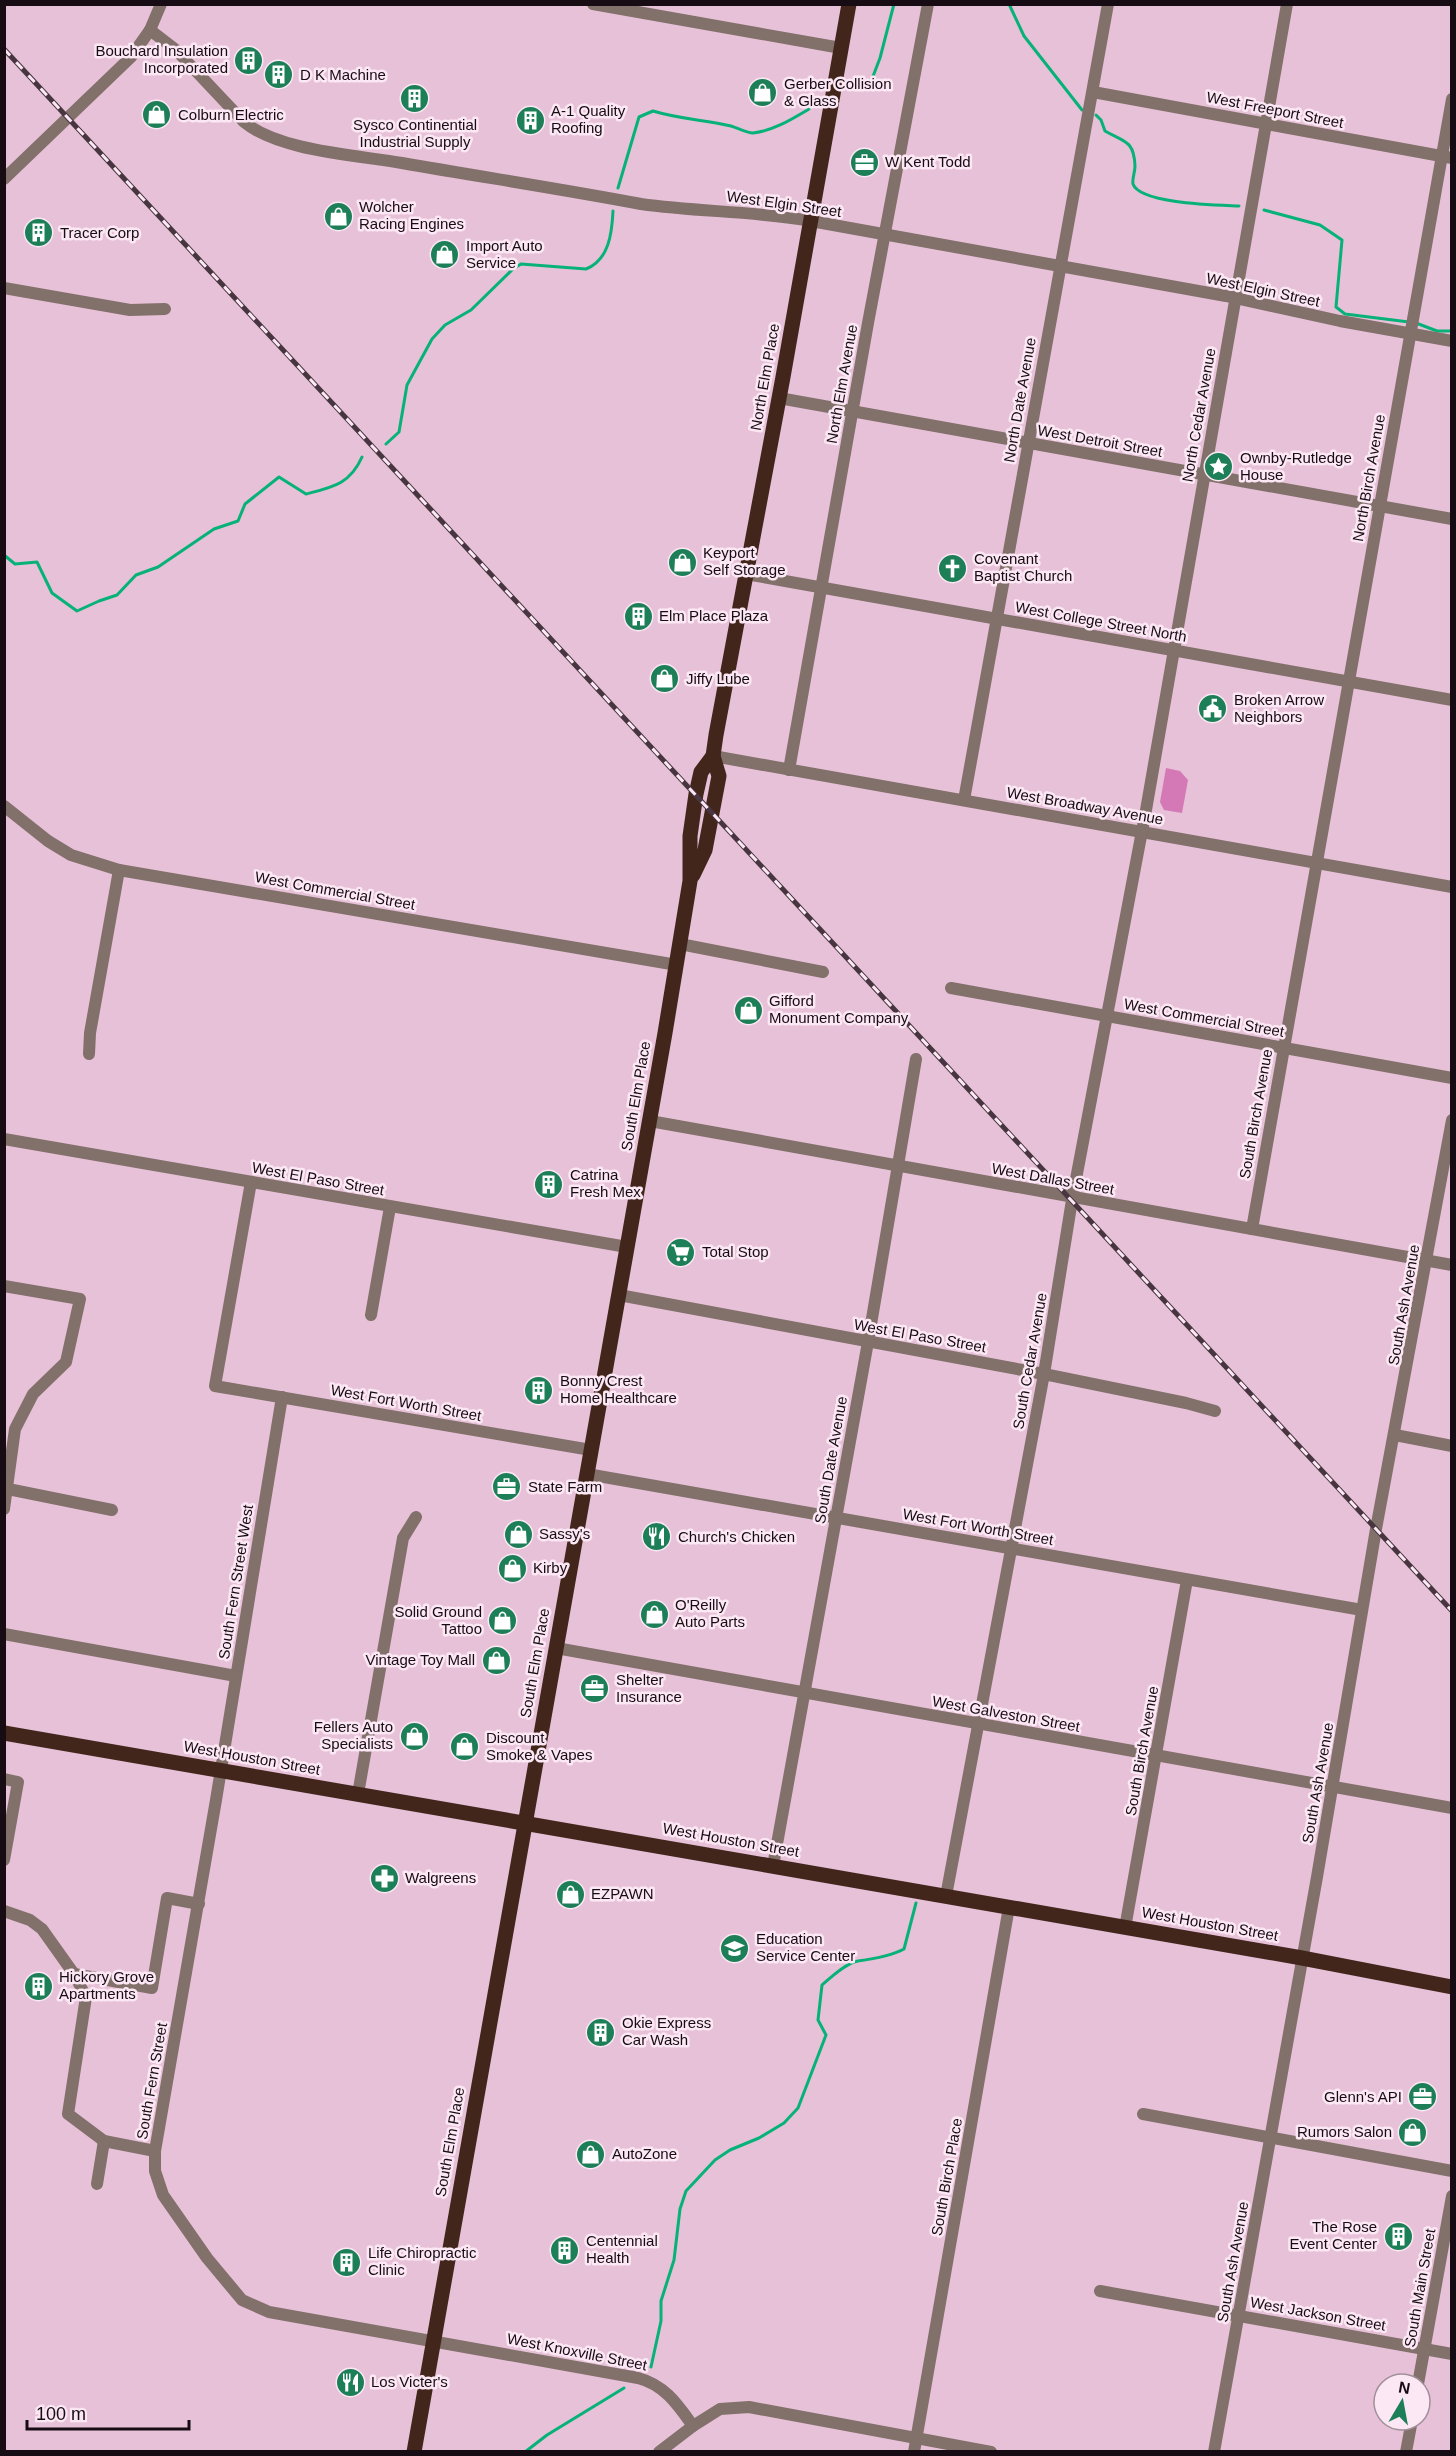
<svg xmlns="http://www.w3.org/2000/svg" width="1456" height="2456" font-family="Helvetica,sans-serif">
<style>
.green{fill:#d479b6}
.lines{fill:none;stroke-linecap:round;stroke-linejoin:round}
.stream{stroke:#07b278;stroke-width:3}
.minor{stroke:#82706a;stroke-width:12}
.major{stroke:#42261c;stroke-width:15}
.rail-casing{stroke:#473540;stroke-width:5}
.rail{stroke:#fce8f4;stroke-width:3;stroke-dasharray:9;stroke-linecap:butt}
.labels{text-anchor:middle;stroke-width:5;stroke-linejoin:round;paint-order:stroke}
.poi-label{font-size:15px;fill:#180c14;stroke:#fce8f4;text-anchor:start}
.street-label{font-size:15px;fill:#180c14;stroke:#fce8f4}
</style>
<rect width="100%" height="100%" fill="#e7c1d8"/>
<!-- green -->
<polygon class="green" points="1166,768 1180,771 1188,780 1182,813 1164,810 1160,802"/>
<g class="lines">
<!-- stream -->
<g class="stream">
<polyline points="1009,4 1024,36 1082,110"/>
<polyline points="856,88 872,79 880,58 894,4"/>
<path d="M1096 115 1101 120 1105 131C1124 142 1134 140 1135 166 1135 172 1132 179 1133 184 1140 204 1220 205 1239 206"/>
<path d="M618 188 639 117 653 111C679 119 705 120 731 126 738 128 746 133 753 133 773 131 792 119 809 109"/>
<polyline points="1264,210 1320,225 1342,240 1336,307 1345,314 1409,322"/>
<polyline points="1416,323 1437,331 1452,331"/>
<path d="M386 444 399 432 407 385 432 339 445 325 471 310 513 269 521 264 586 269C609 260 612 233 613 211"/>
<path d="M4 555 15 564 37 562 52 593 77 611 99 601 117 595 136 575 158 567 214 529 238 521 245 504 279 477 306 494C333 487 350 484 362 457"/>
<path d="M651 2367 661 2321V2301L674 2260 680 2209 686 2191 715 2160 730 2150 759 2138 784 2123 798 2108 826 2035 818 2020 822 1985C831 1977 846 1963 858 1961 873 1959 891 1956 904 1949L916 1903"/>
<polyline points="525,2452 547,2435 624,2388"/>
</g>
<!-- minor -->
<g class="minor">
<polyline points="593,4 841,48"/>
<path d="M150 30 176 50 244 122C279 151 357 155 402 163 482 177 562 189 641 204 698 212 755 211 811 221L1226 296 1340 321 1452 341"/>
<polyline points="1093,92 1452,158"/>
<polyline points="4,179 131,57 150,30 161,4"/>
<polyline points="4,288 130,310 165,309"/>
<polyline points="779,398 1452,519"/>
<polyline points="746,574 1452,700"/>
<polyline points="713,756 1452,887"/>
<polyline points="789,770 868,323 928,4"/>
<polyline points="964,800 1108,4"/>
<polyline points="4,806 48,841 71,855 119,870 677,965"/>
<polyline points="680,944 823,972"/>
<polyline points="951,988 1452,1078"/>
<polyline points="89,1054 90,1033 119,870"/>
<polyline points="650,1121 1452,1265"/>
<polyline points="4,1139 627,1247"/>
<polyline points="251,1182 215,1386 591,1450"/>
<polyline points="1252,1229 1452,99"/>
<polyline points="4,1286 80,1299 66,1362 33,1394 15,1429 4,1509"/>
<polyline points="619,1295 1044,1374 1186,1403 1215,1411"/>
<polyline points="371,1315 390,1207"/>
<path d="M282 1397 216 1800 155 2151V2171L163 2195 207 2258 242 2300 269 2312 638 2378C665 2385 678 2405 693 2426L720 2409 749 2407 991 2452"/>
<polyline points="1395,1435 1452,1446"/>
<polyline points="587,1474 1362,1610"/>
<polyline points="8,1489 112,1510"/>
<polyline points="4,1634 236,1676"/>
<polyline points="556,1648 1452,1808"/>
<polyline points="4,1779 18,1782 4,1860"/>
<polyline points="358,1794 403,1538 416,1517"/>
<polyline points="773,1866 868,1342 916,1059"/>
<polyline points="946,1896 1044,1374 1072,1200 1146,810 1287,4"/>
<polyline points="4,1911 30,1920 42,1929 74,1974 86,1997 68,2114 104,2141 155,2151"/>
<polyline points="1125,1928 1187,1580"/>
<polyline points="74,1974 152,1988 167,1898 199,1904"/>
<polyline points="1143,2114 1452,2171"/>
<polyline points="97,2184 104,2141"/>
<polyline points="1100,2291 1452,2354"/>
<polyline points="1418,2384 1452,2196"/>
<polyline points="659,2452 693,2426"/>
<polyline points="914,2452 1009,1907"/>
<polyline points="1214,2452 1317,1877 1376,1529 1452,1120"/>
<polyline points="1406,2452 1412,2420"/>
</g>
<!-- major -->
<g class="major">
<polyline points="693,875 705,850 719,776 713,756 716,735 783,377 849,4"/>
<polyline points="4,1733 1302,1958 1452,1987"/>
<polyline points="414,2452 665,1033 690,881 690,836 696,794 701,772 713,756"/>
</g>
<defs>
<polyline id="rail" points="4,49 1452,1611"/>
</defs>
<!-- rail casing -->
<use href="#rail" class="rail-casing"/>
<!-- rail -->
<use href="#rail" class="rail"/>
</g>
<!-- icons -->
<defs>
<symbol id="building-disc" viewBox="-11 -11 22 22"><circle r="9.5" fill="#1d7f57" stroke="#fce8f4"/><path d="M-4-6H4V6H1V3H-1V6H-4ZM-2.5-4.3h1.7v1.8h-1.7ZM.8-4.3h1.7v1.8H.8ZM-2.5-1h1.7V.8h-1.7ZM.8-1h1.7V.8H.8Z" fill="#fff"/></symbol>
<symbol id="shop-disc" viewBox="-11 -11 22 22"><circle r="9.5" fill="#1d7f57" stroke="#fce8f4"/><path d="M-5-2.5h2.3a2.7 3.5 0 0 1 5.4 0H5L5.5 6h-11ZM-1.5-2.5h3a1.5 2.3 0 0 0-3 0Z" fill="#fff"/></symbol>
<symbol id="office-disc" viewBox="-11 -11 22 22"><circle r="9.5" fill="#1d7f57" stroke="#fce8f4"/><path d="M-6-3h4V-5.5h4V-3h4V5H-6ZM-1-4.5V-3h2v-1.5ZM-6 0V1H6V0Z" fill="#fff"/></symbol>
<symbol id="sight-disc" viewBox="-11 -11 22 22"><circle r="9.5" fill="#1d7f57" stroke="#fce8f4"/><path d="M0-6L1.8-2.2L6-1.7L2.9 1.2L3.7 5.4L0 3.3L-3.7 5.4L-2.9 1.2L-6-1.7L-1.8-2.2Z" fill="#fff"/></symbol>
<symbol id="church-disc" viewBox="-11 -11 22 22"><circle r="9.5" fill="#1d7f57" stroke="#fce8f4"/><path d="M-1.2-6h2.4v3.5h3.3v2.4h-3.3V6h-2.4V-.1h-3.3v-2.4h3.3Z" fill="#fff"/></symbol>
<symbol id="civic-disc" viewBox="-11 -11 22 22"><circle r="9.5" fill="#1d7f57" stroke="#fce8f4"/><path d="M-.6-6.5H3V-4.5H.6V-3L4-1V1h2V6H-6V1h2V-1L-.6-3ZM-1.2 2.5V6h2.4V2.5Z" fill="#fff"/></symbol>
<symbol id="supermarket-disc" viewBox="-11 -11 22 22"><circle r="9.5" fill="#1d7f57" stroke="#fce8f4"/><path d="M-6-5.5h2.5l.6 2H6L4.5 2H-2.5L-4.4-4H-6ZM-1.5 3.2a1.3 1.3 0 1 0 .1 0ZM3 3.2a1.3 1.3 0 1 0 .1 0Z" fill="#fff"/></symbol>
<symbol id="restaurant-disc" viewBox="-11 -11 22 22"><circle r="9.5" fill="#1d7f57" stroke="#fce8f4"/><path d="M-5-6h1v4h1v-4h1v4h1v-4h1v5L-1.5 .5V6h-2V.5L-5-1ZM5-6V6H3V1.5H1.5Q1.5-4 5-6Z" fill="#fff"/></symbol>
<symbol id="pharmacy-disc" viewBox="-11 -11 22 22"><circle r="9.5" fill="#1d7f57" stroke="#fce8f4"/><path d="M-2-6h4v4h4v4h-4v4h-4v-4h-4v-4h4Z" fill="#fff"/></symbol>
<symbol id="school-disc" viewBox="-11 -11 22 22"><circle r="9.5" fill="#1d7f57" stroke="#fce8f4"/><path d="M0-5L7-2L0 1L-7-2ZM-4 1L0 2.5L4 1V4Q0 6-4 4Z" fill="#fff"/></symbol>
</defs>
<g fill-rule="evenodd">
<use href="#building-disc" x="232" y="44" width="33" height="33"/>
<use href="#building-disc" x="262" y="58" width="33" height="33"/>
<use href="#shop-disc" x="746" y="76" width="33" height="33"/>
<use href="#building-disc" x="398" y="82" width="33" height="33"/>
<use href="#shop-disc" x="140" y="98" width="33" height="33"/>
<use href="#building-disc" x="514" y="104" width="33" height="33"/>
<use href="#office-disc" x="848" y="146" width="33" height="33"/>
<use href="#shop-disc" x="322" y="200" width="33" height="33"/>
<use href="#building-disc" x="22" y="216" width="33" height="33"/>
<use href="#shop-disc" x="428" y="238" width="33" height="33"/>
<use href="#sight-disc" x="1202" y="450" width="33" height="33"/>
<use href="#shop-disc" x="666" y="546" width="33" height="33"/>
<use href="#church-disc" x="936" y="552" width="33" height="33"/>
<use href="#building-disc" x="622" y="600" width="33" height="33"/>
<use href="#shop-disc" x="648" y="662" width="33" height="33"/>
<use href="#civic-disc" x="1196" y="692" width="33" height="33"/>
<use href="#shop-disc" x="732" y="994" width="33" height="33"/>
<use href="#building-disc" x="532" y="1168" width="33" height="33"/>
<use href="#supermarket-disc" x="664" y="1236" width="33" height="33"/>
<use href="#building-disc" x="522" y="1374" width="33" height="33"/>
<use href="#office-disc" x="490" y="1470" width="33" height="33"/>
<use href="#shop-disc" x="502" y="1518" width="33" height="33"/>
<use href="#restaurant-disc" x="640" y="1520" width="33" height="33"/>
<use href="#shop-disc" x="496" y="1552" width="33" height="33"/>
<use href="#shop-disc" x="638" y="1598" width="33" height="33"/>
<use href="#shop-disc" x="486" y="1604" width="33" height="33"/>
<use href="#shop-disc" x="480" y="1644" width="33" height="33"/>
<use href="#office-disc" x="578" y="1672" width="33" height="33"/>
<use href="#shop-disc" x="398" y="1720" width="33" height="33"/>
<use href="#shop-disc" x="448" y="1730" width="33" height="33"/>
<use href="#pharmacy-disc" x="368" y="1862" width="33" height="33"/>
<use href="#shop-disc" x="554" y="1878" width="33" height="33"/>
<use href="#school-disc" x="718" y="1932" width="33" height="33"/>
<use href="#building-disc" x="22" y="1970" width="33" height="33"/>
<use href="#building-disc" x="584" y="2016" width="33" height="33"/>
<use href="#office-disc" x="1406" y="2080" width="33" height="33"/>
<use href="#shop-disc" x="1396" y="2116" width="33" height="33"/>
<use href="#shop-disc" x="574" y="2138" width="33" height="33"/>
<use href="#building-disc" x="1382" y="2220" width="33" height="33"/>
<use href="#building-disc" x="548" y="2234" width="33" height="33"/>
<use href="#building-disc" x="330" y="2246" width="33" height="33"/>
<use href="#restaurant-disc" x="334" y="2366" width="33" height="33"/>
</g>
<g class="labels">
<!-- poi labels -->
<g class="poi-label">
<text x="228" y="56" text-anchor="end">Bouchard Insulation<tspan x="228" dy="17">Incorporated</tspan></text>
<text x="300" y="80">D K Machine</text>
<text x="784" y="89">Gerber Collision<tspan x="784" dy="17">&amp; Glass</tspan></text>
<text x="551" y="116">A-1 Quality<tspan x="551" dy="17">Roofing</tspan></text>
<text x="178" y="120">Colburn Electric</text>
<text x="415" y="130" text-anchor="middle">Sysco Continential<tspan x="415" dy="17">Industrial Supply</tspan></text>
<text x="885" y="167">W Kent Todd</text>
<text x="359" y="212">Wolcher<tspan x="359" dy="17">Racing Engines</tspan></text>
<text x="60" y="238">Tracer Corp</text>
<text x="466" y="251">Import Auto<tspan x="466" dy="17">Service</tspan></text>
<text x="1240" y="463">Ownby-Rutledge<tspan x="1240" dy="17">House</tspan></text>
<text x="703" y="558">Keyport<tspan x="703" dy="17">Self Storage</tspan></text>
<text x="974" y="564">Covenant<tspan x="974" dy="17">Baptist Church</tspan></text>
<text x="659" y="621">Elm Place Plaza</text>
<text x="686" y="684">Jiffy Lube</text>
<text x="1234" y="705">Broken Arrow<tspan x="1234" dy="17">Neighbors</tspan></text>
<text x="769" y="1006">Gifford<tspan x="769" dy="17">Monument Company</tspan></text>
<text x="570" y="1180">Catrina<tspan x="570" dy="17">Fresh Mex</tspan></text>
<text x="702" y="1257">Total Stop</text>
<text x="560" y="1386">Bonny Crest<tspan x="560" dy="17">Home Healthcare</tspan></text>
<text x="528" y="1492">State Farm</text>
<text x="539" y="1539">Sassy's</text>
<text x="678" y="1542">Church's Chicken</text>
<text x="533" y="1573">Kirby</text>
<text x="675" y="1610">O'Reilly<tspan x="675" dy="17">Auto Parts</tspan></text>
<text x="482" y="1617" text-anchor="end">Solid Ground<tspan x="482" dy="17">Tattoo</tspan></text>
<text x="475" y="1665" text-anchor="end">Vintage Toy Mall</text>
<text x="616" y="1685">Shelter<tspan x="616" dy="17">Insurance</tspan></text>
<text x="393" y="1732" text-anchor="end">Fellers Auto<tspan x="393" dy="17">Specialists</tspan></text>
<text x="486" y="1743">Discount<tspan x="486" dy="17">Smoke &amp; Vapes</tspan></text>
<text x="405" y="1883">Walgreens</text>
<text x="591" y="1899">EZPAWN</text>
<text x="756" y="1944">Education<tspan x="756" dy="17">Service Center</tspan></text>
<text x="59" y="1982">Hickory Grove<tspan x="59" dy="17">Apartments</tspan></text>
<text x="622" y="2028">Okie Express<tspan x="622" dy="17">Car Wash</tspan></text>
<text x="1402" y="2102" text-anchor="end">Glenn's API</text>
<text x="1392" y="2137" text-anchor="end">Rumors Salon</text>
<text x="612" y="2159">AutoZone</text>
<text x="1377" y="2232" text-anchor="end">The Rose<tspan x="1377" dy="17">Event Center</tspan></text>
<text x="586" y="2246">Centennial<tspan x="586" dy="17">Health</tspan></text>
<text x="368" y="2258">Life Chiropractic<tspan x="368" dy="17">Clinic</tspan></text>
<text x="371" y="2387">Los Victer's</text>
</g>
<!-- street labels -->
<g class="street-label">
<text transform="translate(1275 110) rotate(11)" y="5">West Freeport Street</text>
<text transform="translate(784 204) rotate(8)" y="5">West Elgin Street</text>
<text transform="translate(1263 290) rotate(12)" y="5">West Elgin Street</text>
<text transform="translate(765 377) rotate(-80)" y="5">North Elm Place</text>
<text transform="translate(842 384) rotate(-80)" y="5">North Elm Avenue</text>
<text transform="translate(1020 400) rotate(-80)" y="5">North Date Avenue</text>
<text transform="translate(1199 415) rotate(-80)" y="5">North Cedar Avenue</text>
<text transform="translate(1100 441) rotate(10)" y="5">West Detroit Street</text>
<text transform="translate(1369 478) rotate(-80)" y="5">North Birch Avenue</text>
<text transform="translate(1101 622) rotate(10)" y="5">West College Street North</text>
<text transform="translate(1085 806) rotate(10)" y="5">West Broadway Avenue</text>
<text transform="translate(335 891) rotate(10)" y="5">West Commercial Street</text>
<text transform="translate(1204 1018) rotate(10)" y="5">West Commercial Street</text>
<text transform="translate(636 1096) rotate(-80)" y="5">South Elm Place</text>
<text transform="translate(1256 1114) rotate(-80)" y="5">South Birch Avenue</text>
<text transform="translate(318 1179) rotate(10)" y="5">West El Paso Street</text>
<text transform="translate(1053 1179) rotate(10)" y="5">West Dallas Street</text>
<text transform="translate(1404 1305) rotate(-80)" y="5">South Ash Avenue</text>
<text transform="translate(920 1336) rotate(10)" y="5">West El Paso Street</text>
<text transform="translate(1030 1361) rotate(-80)" y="5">South Cedar Avenue</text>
<text transform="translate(406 1403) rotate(10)" y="5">West Fort Worth Street</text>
<text transform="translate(831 1460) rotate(-80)" y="5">South Date Avenue</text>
<text transform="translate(978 1527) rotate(10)" y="5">West Fort Worth Street</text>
<text transform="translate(236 1582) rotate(-81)" y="5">South Fern Street West</text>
<text transform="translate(535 1663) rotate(-80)" y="5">South Elm Place</text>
<text transform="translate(1006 1714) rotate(10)" y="5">West Galveston Street</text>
<text transform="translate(1142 1751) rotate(-80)" y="5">South Birch Avenue</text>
<text transform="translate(252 1758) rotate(10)" y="5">West Houston Street</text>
<text transform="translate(1318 1783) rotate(-80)" y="5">South Ash Avenue</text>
<text transform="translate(731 1840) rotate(10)" y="5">West Houston Street</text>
<text transform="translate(1210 1924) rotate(10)" y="5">West Houston Street</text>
<text transform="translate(152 2081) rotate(-80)" y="5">South Fern Street</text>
<text transform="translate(450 2142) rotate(-80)" y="5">South Elm Place</text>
<text transform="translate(947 2177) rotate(-80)" y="5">South Birch Place</text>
<text transform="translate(1233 2262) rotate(-80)" y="5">South Ash Avenue</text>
<text transform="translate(1420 2288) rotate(-80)" y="5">South Main Street</text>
<text transform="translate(1318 2314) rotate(10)" y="5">West Jackson Street</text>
<text transform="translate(577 2352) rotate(11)" y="5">West Knoxville Street</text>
</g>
</g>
<!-- border -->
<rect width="1456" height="2456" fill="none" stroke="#180c14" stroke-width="12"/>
<!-- north arrow -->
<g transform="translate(1402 2402) rotate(10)"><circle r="28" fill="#fce8f4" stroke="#a1909a" stroke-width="1.5"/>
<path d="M0-4.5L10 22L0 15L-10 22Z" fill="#1d7f57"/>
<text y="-9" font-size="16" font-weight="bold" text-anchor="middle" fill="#180c14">N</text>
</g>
<!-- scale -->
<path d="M27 2420v9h162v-9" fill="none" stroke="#180c14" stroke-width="3"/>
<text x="36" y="2420" font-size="18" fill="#180c14" stroke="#fce8f4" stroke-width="4.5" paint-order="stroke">100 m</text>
</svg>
